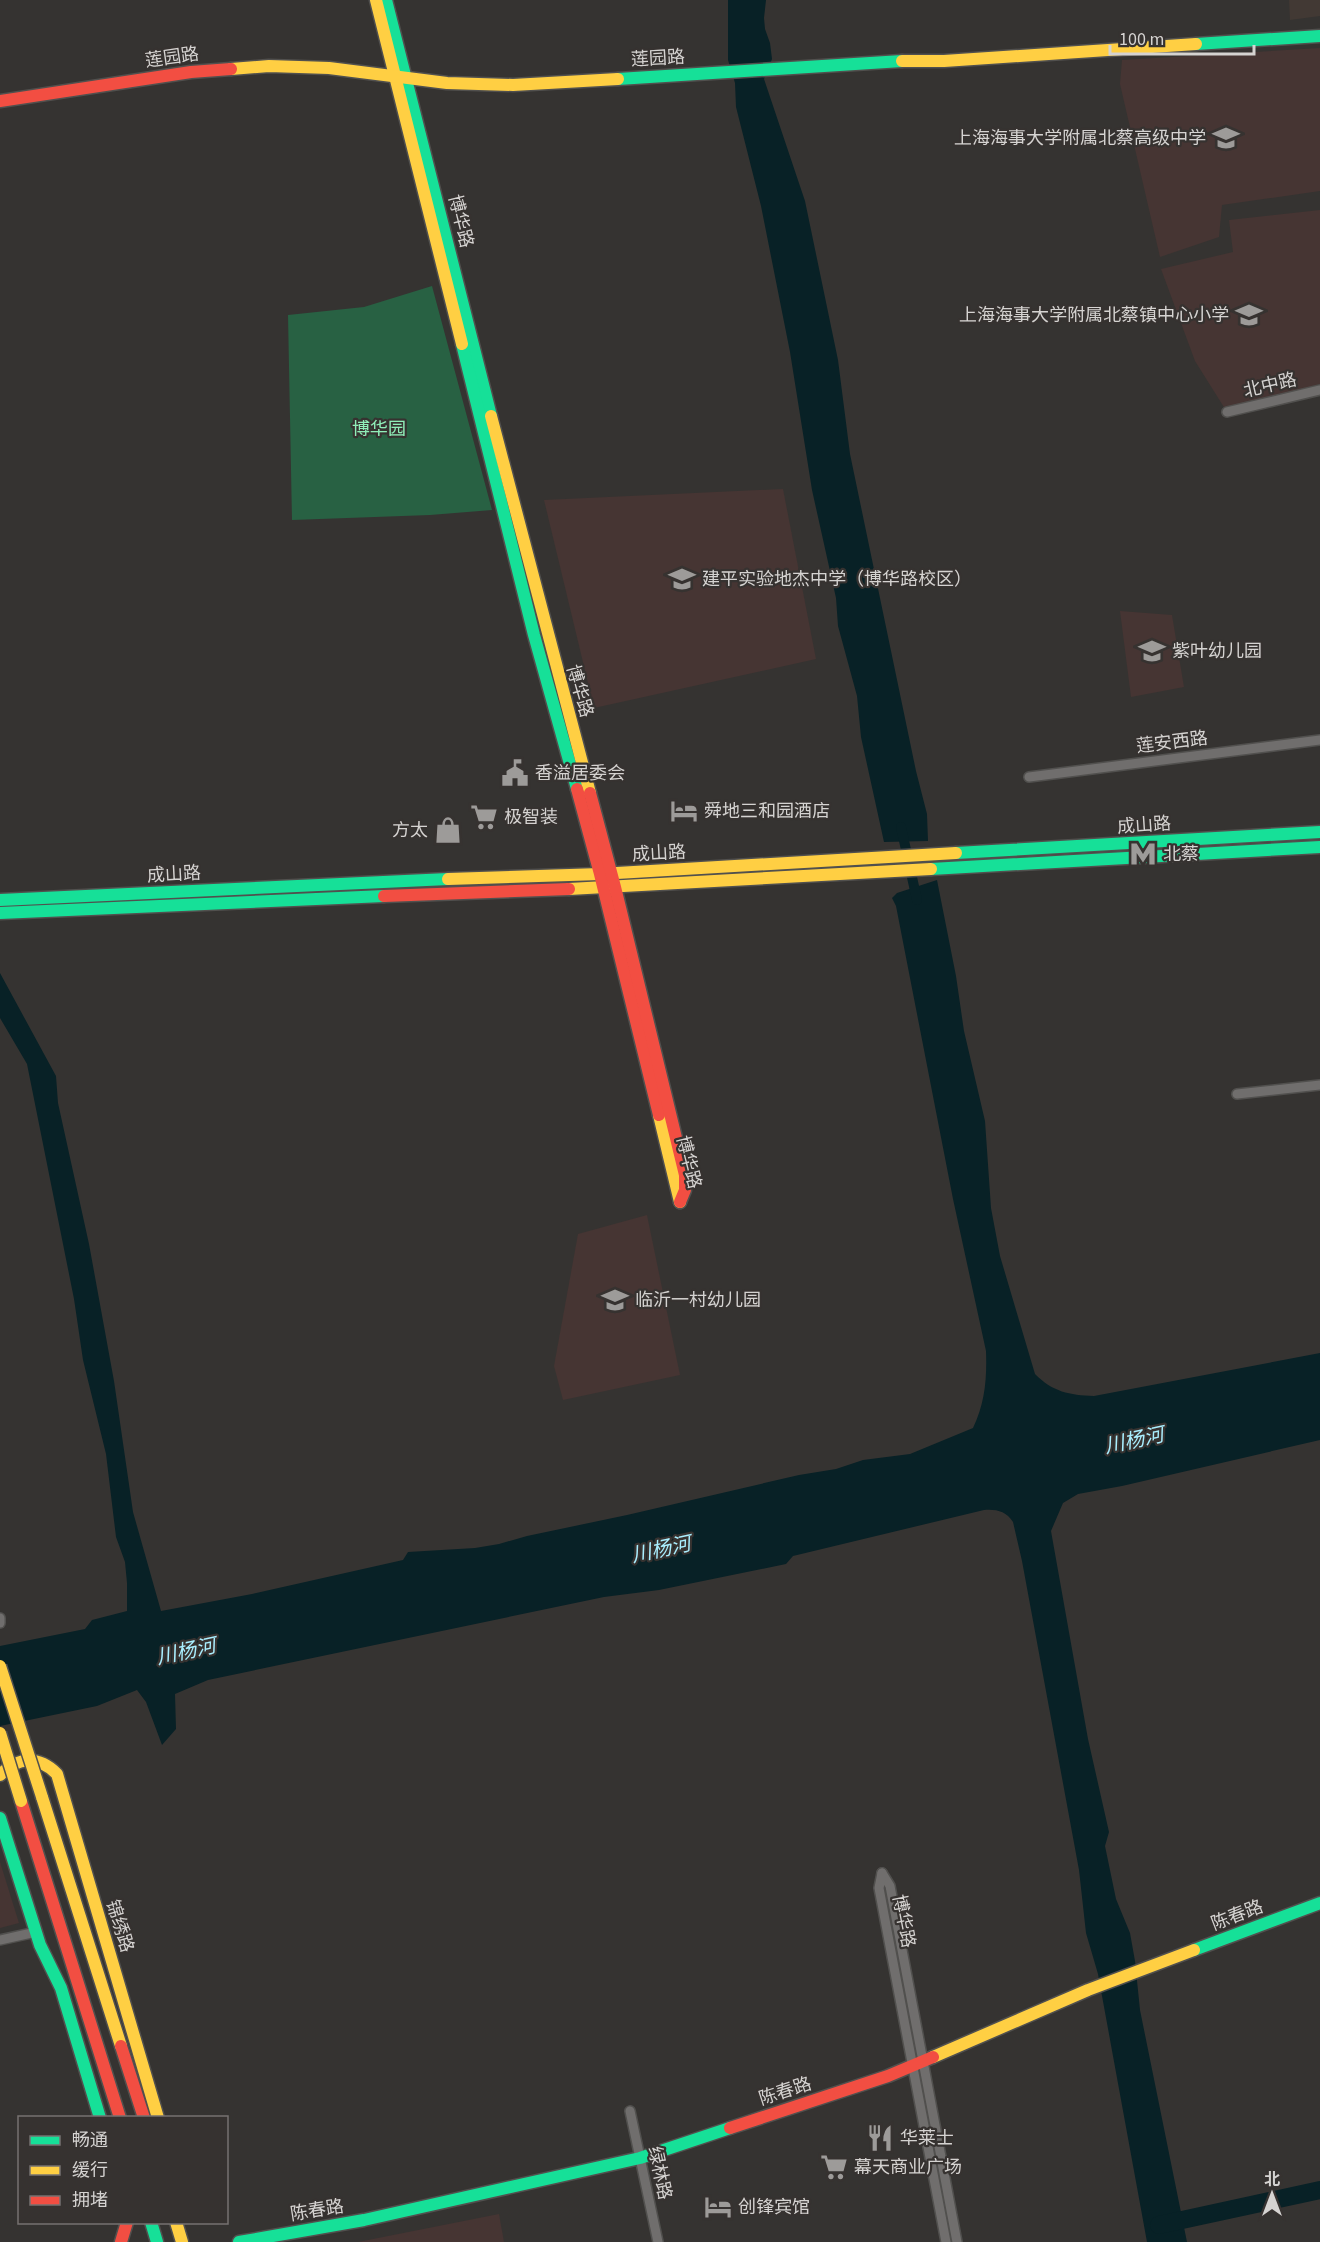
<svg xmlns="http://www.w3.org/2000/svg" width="1320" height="2242" font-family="'Source Sans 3','Noto Sans SC',sans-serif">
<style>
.built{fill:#423934}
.education{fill:#463533}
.green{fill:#286143}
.water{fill:#082126}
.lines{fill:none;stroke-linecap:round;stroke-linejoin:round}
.canal{stroke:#082126;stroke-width:10}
.river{stroke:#082126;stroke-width:18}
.street-casing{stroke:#51504e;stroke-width:12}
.fast-casing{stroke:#51504e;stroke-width:15}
.slow-casing{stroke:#51504e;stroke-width:15}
.jam-casing{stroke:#51504e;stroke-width:15}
.street{stroke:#706e6d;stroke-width:9}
.fast{stroke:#16e098;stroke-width:12}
.slow{stroke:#ffcf43;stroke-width:12}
.jam{stroke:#f24e42;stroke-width:12}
.slow-bridge-casing{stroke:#51504e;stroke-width:15;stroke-linecap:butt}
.slow-bridge{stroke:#ffcf43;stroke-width:12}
.labels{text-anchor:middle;stroke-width:4.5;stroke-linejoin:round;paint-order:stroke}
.street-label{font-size:18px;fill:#d5d3d1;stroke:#363230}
.poi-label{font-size:18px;fill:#d5d3d1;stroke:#363230;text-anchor:start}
.park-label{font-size:18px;fill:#8feeb8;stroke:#363230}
.water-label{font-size:20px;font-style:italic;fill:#aaefff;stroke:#363230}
</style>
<rect width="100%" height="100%" fill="#353331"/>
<!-- built -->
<polygon class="built" points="1289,0 1320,0 1320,16 1290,20"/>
<!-- education -->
<g class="education">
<polygon points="1320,48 1320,191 1222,205 1219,237 1160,257 1120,84 1122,60"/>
<polygon points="1320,210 1320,384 1227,412 1195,361 1161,269 1233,252 1229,220"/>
<polygon points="783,489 816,659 594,708 544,500"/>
<polygon points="1120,611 1172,615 1184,687 1131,697"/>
<polygon points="647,1215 680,1375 563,1400 554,1366 578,1234"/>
<polygon points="0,1862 19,1923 0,1928"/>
<polygon points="499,2214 504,2242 358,2242"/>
</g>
<!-- green -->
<polygon class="green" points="432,286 492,510 430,515 292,520 288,315 364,307"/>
<!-- water -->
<g class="water">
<polygon points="728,0 766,0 764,18 765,29 770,43 772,59 764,79 805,201 838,360 850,454 916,771 927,814 928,841 884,842 861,737 857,696 838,626 836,598 812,490 790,352 761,206 736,107 735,83 728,60"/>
<path d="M937 880 956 976 964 1031 985 1121 991 1208 1000 1256 1035 1374C1053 1392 1069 1395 1094 1396L1320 1353V1440L1122 1486 1078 1494 1063 1503 1051 1531 1088 1739 1109 1832 1105 1846 1116 1899 1130 1933 1135 1961 1140 2010 1187 2242H1147L1098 1974 1086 1933 1079 1870 1022 1561 1013 1522C1006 1511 996 1509 984 1510L793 1556 786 1564 659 1590 604 1597 208 1680 175 1694 176 1729 162 1745 146 1702 137 1690 97 1706 0 1726V1646L85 1629 92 1620 127 1611V1583L125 1562 116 1537 106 1454 83 1360 74 1299 27 1064 0 1018V973L56 1076 58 1103 89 1244 114 1381 133 1512 161 1611 252 1594 403 1560 408 1552 475 1548 499 1544 527 1536 627 1515 799 1475 836 1469 863 1460 910 1454 973 1428C985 1403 987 1379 986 1351L953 1199 896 906 892 898 897 893Z"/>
</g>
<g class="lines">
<!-- canal -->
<polyline class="canal" points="901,827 917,900"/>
<!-- river -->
<polyline class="river" points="1159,2225 1320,2190"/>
<defs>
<g id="street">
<polyline points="1227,412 1320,390"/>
<polyline points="1029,777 1320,740"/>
<polyline points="1237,1094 1320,1085"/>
<polyline points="0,1618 0,1623"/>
<polyline points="882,1873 890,1886 957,2242"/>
<polyline points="882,1873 879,1888 946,2242"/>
<polyline points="0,1940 36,1932"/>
<polyline points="630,2111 658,2242"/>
</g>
<g id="fast">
<polyline points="386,0 491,416"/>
<polyline points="1196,44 1320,36"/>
<polyline points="618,79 902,61"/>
<polyline points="462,344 534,635 577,789"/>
<polyline points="956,853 1320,832"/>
<polyline points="931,869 1320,847"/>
<polyline points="0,900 448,879"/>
<polyline points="0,913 384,896"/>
<polyline points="0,1818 40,1945 61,1988 100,2118"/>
<polyline points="1194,1950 1320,1903"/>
<polyline points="151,2222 157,2242"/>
<polyline points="239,2242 364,2220 640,2158 730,2128"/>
</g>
<g id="slow">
<polyline points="376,0 462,344"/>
<polyline points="902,61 944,61 1196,44"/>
<polyline points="231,69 269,66 329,68 447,83 513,85 618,79"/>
<polyline points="491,416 590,793"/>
<polyline points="448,879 600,874 956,853"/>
<polyline points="569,889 931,869"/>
<polyline points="659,1115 680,1202"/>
<path d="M0 1775C18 1756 39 1756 57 1774L158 2118"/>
<polyline points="42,1797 121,2046"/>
<polyline points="933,2057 1088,1990 1194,1950"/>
<polyline points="176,2222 182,2242"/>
</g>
<g id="jam">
<polyline points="0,101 191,72 231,69"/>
<polyline points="577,789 600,874 659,1115"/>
<polyline points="590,793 615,887 685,1175 685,1190 680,1202"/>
<polyline points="384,896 569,889"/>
<polyline points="21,1801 120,2118"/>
<polyline points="121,2046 144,2118"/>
<polyline points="730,2128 888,2076 933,2057"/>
<polyline points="121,2242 127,2222"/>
</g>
</defs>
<!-- street casing -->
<use href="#street" class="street-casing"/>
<!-- fast casing -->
<use href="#fast" class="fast-casing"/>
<!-- slow casing -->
<use href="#slow" class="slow-casing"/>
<!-- jam casing -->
<use href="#jam" class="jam-casing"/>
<!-- street -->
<use href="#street" class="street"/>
<!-- fast -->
<use href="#fast" class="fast"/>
<!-- slow -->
<use href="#slow" class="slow"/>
<!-- jam -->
<use href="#jam" class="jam"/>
<defs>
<g id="slow-bridge">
<polyline points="0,1666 42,1797"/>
<polyline points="0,1733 21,1801"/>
</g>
</defs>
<!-- slow-bridge casing -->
<use href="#slow-bridge" class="slow-bridge-casing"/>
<!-- slow-bridge -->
<use href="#slow-bridge" class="slow-bridge"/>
</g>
<!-- icons -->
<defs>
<symbol id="school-bare" viewBox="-9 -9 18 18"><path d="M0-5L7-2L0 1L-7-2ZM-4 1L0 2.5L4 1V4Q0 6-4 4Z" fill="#9d9b99" stroke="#363230" stroke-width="2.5" paint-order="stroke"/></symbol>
<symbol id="civic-bare" viewBox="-9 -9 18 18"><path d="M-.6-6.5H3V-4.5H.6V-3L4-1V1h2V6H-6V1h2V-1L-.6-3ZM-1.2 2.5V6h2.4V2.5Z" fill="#9d9b99" stroke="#363230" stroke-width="2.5" paint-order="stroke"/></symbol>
<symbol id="hotel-bare" viewBox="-9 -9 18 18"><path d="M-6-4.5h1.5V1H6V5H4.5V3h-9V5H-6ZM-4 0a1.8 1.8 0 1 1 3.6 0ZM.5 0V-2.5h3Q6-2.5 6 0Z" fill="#9d9b99" stroke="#363230" stroke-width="2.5" paint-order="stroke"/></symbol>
<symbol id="supermarket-bare" viewBox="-9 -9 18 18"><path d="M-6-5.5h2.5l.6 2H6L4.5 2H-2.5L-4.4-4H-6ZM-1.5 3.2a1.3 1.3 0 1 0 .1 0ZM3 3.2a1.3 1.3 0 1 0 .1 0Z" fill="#9d9b99" stroke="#363230" stroke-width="2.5" paint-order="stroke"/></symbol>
<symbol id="shop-bare" viewBox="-9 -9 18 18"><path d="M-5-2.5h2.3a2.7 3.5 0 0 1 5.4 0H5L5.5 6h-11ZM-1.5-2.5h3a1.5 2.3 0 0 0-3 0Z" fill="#9d9b99" stroke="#363230" stroke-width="2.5" paint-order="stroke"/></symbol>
<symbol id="metro-bare" viewBox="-9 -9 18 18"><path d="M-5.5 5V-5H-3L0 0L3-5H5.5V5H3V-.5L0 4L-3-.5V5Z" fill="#9d9b99" stroke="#363230" stroke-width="2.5" paint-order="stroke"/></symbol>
<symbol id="restaurant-bare" viewBox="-9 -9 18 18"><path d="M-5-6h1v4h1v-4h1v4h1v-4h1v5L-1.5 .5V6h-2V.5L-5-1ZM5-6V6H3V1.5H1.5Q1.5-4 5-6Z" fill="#9d9b99" stroke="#363230" stroke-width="2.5" paint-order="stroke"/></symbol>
</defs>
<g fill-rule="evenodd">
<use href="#school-bare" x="1207" y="119" width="38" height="38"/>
<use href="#school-bare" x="1230" y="296" width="38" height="38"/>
<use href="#school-bare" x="663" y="560" width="38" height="38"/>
<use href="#school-bare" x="1133" y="632" width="38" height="38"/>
<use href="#civic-bare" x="496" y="754" width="38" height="38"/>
<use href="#hotel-bare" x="665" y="792" width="38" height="38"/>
<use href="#supermarket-bare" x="465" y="798" width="38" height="38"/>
<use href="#shop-bare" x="429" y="811" width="38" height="38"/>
<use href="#metro-bare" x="1124" y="835" width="38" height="38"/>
<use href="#school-bare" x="596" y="1281" width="38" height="38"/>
<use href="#restaurant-bare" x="861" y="2119" width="38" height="38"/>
<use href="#supermarket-bare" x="815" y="2148" width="38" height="38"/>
<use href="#hotel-bare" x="699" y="2188" width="38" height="38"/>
</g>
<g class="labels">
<!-- street labels -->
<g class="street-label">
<text transform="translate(172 57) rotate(-8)" y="6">莲园路</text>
<text transform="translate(658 58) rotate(-3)" y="6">莲园路</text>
<text transform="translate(461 221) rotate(76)" y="6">博华路</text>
<text transform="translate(1270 385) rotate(-13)" y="6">北中路</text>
<text transform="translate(580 691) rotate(74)" y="6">博华路</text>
<text transform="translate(1172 742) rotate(-7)" y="6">莲安西路</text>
<text transform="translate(1144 825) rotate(-4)" y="6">成山路</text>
<text transform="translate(659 853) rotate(-3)" y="6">成山路</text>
<text transform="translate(174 874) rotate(-3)" y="6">成山路</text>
<text transform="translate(689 1162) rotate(76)" y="6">博华路</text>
<text transform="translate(1237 1915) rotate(-21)" y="6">陈春路</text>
<text transform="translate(904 1921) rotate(79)" y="6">博华路</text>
<text transform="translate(120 1926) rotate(73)" y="6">锦绣路</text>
<text transform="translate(785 2091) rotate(-18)" y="6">陈春路</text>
<text transform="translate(660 2173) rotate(78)" y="6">绿林路</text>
<text transform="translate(317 2210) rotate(-9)" y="6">陈春路</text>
</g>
<!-- poi labels -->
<g class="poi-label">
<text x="1206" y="144" text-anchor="end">上海海事大学附属北蔡高级中学</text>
<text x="1229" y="321" text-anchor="end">上海海事大学附属北蔡镇中心小学</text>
<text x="702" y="585">建平实验地杰中学（博华路校区）</text>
<text x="1172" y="657">紫叶幼儿园</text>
<text x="535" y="779">香溢居委会</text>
<text x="704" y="817">舜地三和园酒店</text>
<text x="504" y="823">极智装</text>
<text x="428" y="836" text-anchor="end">方太</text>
<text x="1163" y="860">北蔡</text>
<text x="635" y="1306">临沂一村幼儿园</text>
<text x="900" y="2144">华莱士</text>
<text x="854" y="2173">幕天商业广场</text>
<text x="738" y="2213">创锋宾馆</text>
</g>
<!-- park labels -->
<g class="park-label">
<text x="379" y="435">博华园</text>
</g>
<!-- water labels -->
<g class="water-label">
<text transform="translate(1134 1440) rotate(-12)" y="7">川杨河</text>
<text transform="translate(661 1549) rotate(-12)" y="7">川杨河</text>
<text transform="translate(186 1651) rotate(-12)" y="7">川杨河</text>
</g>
</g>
<!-- legend -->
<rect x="18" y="2116" width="210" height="108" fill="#363230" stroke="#767270" stroke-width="1.5"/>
<rect x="30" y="2136" width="30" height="9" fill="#16e098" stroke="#767270" stroke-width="1.5"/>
<text x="72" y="2146" font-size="18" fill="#d5d3d1">畅通</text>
<rect x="30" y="2166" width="30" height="9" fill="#ffcf43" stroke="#767270" stroke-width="1.5"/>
<text x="72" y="2176" font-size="18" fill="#d5d3d1">缓行</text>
<rect x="30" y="2196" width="30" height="9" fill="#f24e42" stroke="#767270" stroke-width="1.5"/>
<text x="72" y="2206" font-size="18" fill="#d5d3d1">拥堵</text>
<!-- north arrow -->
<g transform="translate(1272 2194)" stroke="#363230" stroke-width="4.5" paint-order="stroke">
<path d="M0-4.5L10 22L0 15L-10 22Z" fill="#d5d3d1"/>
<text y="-9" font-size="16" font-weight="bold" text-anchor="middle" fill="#d5d3d1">北</text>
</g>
<!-- scale -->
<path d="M1110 45v9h144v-9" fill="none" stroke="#d5d3d1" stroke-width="3"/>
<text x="1119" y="45" font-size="18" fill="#d5d3d1" stroke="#363230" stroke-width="4.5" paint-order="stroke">100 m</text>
</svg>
